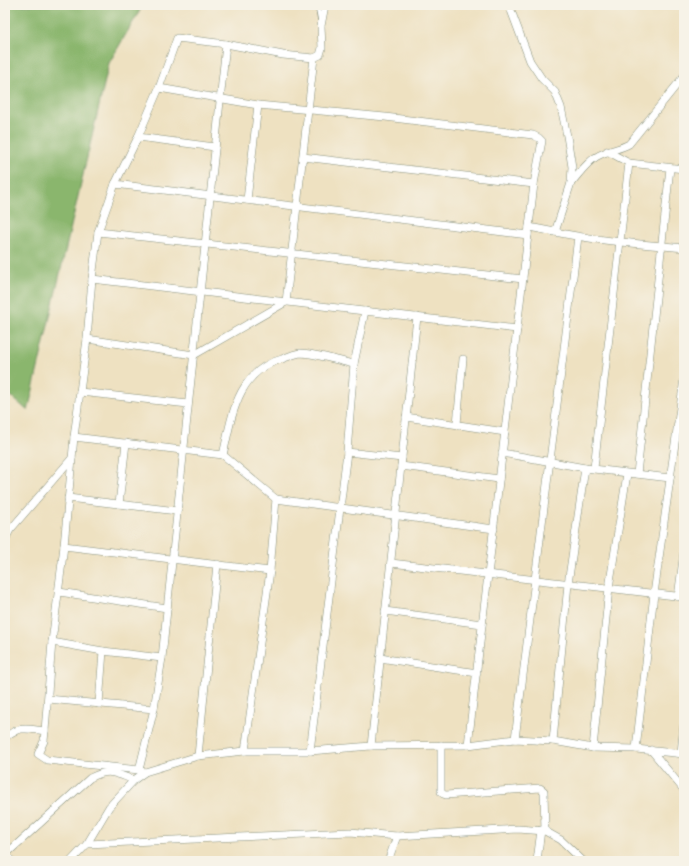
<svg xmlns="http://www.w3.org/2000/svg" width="689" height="866" font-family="'IM FELL DW Pica',serif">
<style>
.forest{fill:#8ab66d;stroke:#547a50}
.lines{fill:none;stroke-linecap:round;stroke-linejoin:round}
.lane-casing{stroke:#868f7a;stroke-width:5}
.street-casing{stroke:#868f7a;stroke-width:8}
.lane{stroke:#fff;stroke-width:3.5}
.street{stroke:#fff;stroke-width:7}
</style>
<rect width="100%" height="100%" fill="#f7f3e8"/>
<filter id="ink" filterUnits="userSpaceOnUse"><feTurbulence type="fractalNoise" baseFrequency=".025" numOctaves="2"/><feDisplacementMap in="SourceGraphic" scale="8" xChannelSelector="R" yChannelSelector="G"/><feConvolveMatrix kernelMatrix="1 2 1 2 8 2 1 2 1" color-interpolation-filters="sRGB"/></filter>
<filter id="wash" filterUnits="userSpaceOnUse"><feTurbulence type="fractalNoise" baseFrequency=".012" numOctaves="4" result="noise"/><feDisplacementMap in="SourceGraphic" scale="16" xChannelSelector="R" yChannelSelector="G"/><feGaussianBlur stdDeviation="0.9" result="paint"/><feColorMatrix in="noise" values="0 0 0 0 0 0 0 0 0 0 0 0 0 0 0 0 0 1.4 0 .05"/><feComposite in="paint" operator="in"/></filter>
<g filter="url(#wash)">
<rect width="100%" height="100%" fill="#eee1c1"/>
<!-- forest -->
<polygon class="forest" points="5,5 143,5 109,63 28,411 5,391"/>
</g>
<g filter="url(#ink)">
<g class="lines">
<defs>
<polyline id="lane" points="317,5 320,21"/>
<g id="street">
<polyline points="509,5 530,61 542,79 555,92 561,107 567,136 572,167 571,183 555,232 529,227"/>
<polyline points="159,88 258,105 385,117 533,135 539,138 542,141 534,184 468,745"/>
<polyline points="138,137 215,147"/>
<polyline points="607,151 629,163 684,169"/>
<polyline points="303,157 534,184"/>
<path d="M571 183C579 174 586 163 596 157 606 150 619 150 629 144L684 76"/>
<polyline points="115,184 528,235"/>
<polyline points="247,200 258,105"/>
<polyline points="98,232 523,279"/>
<path d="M555 232C598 241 641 244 684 248"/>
<polyline points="92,279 517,329"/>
<polyline points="87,339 194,355 286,302 314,58"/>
<polyline points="80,392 188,404"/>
<polyline points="406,417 505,432"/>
<polyline points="457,424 463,359"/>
<polyline points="74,437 223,455 276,499 494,529"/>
<polyline points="347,452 402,458"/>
<polyline points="502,453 585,468 670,478"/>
<path d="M223 455C232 416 237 371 282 359 287 357 294 354 300 353 313 353 340 361 354 364"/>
<polyline points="401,466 499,479"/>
<polyline points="594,468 629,163"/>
<polyline points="637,474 670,168"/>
<polyline points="68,498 177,511"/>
<polyline points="119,504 126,443"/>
<polyline points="5,540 10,530 72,458"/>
<polyline points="64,546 270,571"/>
<polyline points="391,563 684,597"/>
<polyline points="59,592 167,608"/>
<polyline points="678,597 684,552"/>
<polyline points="385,611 482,624"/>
<polyline points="52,642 103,651 162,658"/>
<polyline points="380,658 477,673"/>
<polyline points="48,699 154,709"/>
<polyline points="99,704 103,651"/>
<path d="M5 738C18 725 29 729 45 731"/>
<path d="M515 739C535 572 558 404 578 237"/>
<polyline points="553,741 568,584 585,468"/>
<polyline points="441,745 441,792 443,794 446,795 540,788 544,791 545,831"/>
<polyline points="371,746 417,317"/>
<polyline points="593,748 609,588 627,474"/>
<polyline points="636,749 654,594 684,379"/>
<polyline points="651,750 684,790"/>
<polyline points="245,751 270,571 276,499"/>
<polyline points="310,751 347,452 354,364 365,311"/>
<polyline points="681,753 684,724"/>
<polyline points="198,756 217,564"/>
<polyline points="139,770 47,760 38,754 44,741 45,731 52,642 64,546 74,437 87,339 92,279 98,232 115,184 138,137 159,88 177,38 226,44 283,55 314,58 320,55 322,48 321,26 325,5"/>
<polyline points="145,772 139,770 154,709 162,658 226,44"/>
<polyline points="87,844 350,832 397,836 518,829 545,831 561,840 583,861"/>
<path d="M5 855 90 778C110 768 115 773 134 780"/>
<polyline points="5,855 12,861"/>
<polyline points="71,861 87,844 109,807 134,780 145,772 198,756 245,751 310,751 371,746 468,745 515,739 553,741 593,748 636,749 684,754"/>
<polyline points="388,861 397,836"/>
<polyline points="537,861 541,830"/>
</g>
</defs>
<!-- lane casing -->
<use href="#lane" class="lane-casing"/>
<!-- street casing -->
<use href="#street" class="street-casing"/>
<!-- lane -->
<use href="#lane" class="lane"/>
<!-- street -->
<use href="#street" class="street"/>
</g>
</g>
<!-- margin -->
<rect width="689" height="866" fill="none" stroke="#f7f3e8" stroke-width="20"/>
</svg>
